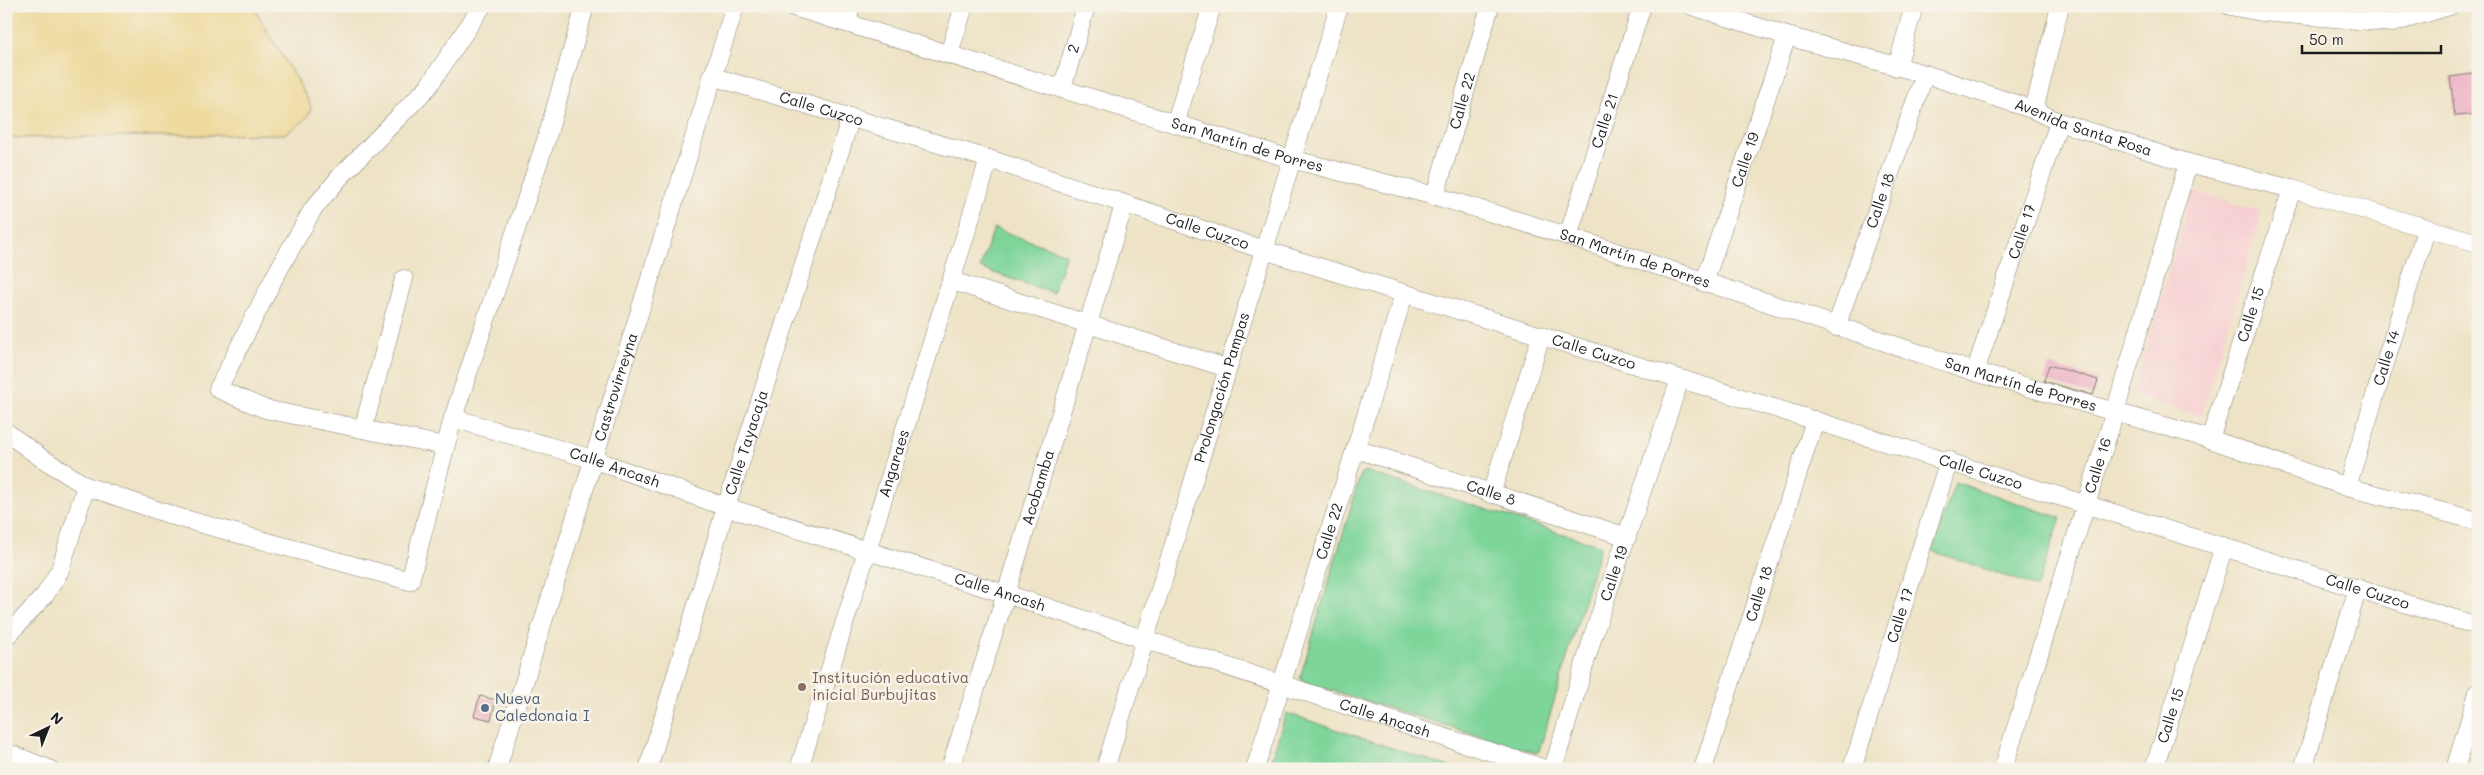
<svg xmlns="http://www.w3.org/2000/svg" width="2484" height="775" font-family="Mali,sans-serif">
<style>
.built{fill:#f7cfd2}
.green{fill:#7ed59a;stroke:#4d785b}
.sand{fill:#eeda9e;stroke:#857b5d}
.building{fill:#ecaec3}
.lines{fill:none;stroke-linecap:round;stroke-linejoin:round}
.street-casing{stroke:#858071;stroke-width:19}
.street{stroke:#fff;stroke-width:18}
.education-dot{fill:#8d6e63;stroke:#f7f3e8;stroke-width:2}
.service-dot{fill:#5c6f8a;stroke:#f7f3e8;stroke-width:2}
.labels{text-anchor:middle;stroke-width:5;stroke-linejoin:round;paint-order:stroke}
.street-label{font-size:15px;fill:#1c1c1c;stroke:#f7f3e8}
.education-label{font-size:15px;fill:#785e54;stroke:#f7f3e8;text-anchor:start}
.service-label{font-size:15px;fill:#4e5e75;stroke:#f7f3e8;text-anchor:start}
</style>
<rect width="100%" height="100%" fill="#f7f3e8"/>
<filter id="ink" filterUnits="userSpaceOnUse"><feTurbulence type="fractalNoise" baseFrequency=".02" numOctaves="2"/><feDisplacementMap in="SourceGraphic" scale="10" xChannelSelector="R" yChannelSelector="G"/><feConvolveMatrix kernelMatrix="1 2 1 2 8 2 1 2 1" color-interpolation-filters="sRGB"/></filter>
<filter id="wash" filterUnits="userSpaceOnUse"><feTurbulence type="fractalNoise" baseFrequency=".0096" numOctaves="4" result="noise"/><feDisplacementMap in="SourceGraphic" scale="20" xChannelSelector="R" yChannelSelector="G"/><feGaussianBlur stdDeviation="1.12" result="paint"/><feColorMatrix in="noise" values="0 0 0 0 0 0 0 0 0 0 0 0 0 0 0 0 0 1.4 0 .05"/><feComposite in="paint" operator="in"/></filter>
<g filter="url(#wash)">
<rect width="100%" height="100%" fill="#eee3c6"/>
<!-- built -->
<polygon class="built" points="2192,191 2262,212 2201,416 2132,395"/>
<!-- green -->
<g class="green">
<polygon points="994,228 1066,254 1053,293 980,268"/>
<polygon points="1365,471 1598,545 1600,548 1539,751 1536,753 1307,683 1300,678 1361,473"/>
<polygon points="1955,482 2061,518 2037,587 1932,551"/>
<polygon points="1286,713 1456,769 1268,769"/>
</g>
<!-- sand -->
<path class="sand" d="M6 6H253C260 21 311 101 311 107 310 120 294 128 284 134L6 138Z"/>
<g id="blocks">
<!-- building -->
<g class="building">
<polygon points="2478,73 2478,114 2455,116 2450,77"/>
<polygon points="2049,365 2098,380 2093,395 2044,381"/>
<polygon points="480,696 496,700 491,720 474,716"/>
</g>
</g>
</g>
<g filter="url(#ink)">
<use href="#blocks" fill-opacity="0" stroke="#858071" stroke-width="1"/>
<g class="lines">
<defs>
<g id="street">
<path id="s1" d="M790 6 1291 159 1435 196 1568 236 1975 372 2210 439 2347 487 2478 521"/>
<path id="s2" d="M1692 6 1787 36 1925 74 2034 110 2059 122 2188 163 2292 189 2478 243"/>
<polyline points="2230,6 2261,12 2393,23 2450,6"/>
<polyline points="847,23 851,6"/>
<polyline points="949,54 964,6"/>
<polyline points="1897,67 1914,6"/>
<path id="s3" d="M711 76 989 159 1264 250 2478 626"/>
<path id="s4" d="M1062 89 1086 6"/>
<polyline points="2034,110 2060,6"/>
<polyline points="1175,124 1212,6"/>
<path id="s5" d="M1435 196 1490 6"/>
<path id="s6" d="M1568 236 1642 6"/>
<polyline points="952,281 1227,368"/>
<path id="s7" d="M1704 283 1787 36"/>
<path id="s8" d="M1836 327 1925 74"/>
<path id="s9" d="M1975 372 2059 122"/>
<path id="s10" d="M453 418 592 459 726 507 1006 594 1421 730 1546 769"/>
<polyline points="363,429 404,279"/>
<polyline points="6,432 40,457 86,486 177,517 410,581 453,418 546,140 585,6"/>
<path id="s11" d="M2210 439 2292 189"/>
<polyline points="445,446 265,409 218,389 274,278 313,209 340,177 428,87 482,6"/>
<path id="s12" d="M1356 449 1627 537"/>
<path id="s13" d="M2347 487 2426 230"/>
<polyline points="1491,494 1541,336"/>
<polyline points="6,637 45,595 60,570 86,486"/>
<polyline points="6,752 49,769"/>
<path id="s14" d="M497 769 735 6"/>
<path id="s15" d="M648 769 726 507 851 117"/>
<path id="s16" d="M799 769 989 159"/>
<path id="s17" d="M950 769 1006 594 1124 205"/>
<path id="s18" d="M1105 769 1339 6"/>
<path id="s19" d="M1255 769 1404 294"/>
<path id="s20" d="M1553 769 1594 633 1680 379"/>
<path id="s21" d="M1703 769 1815 420"/>
<path id="s22" d="M1852 769 1949 460"/>
<path id="s23" d="M2003 769 2115 412 2188 163"/>
<path id="s24" d="M2154 769 2224 546"/>
<polyline points="2303,769 2358,588"/>
<polyline points="2455,769 2478,692"/>
</g>
</defs>
<!-- street casing -->
<use href="#street" class="street-casing"/>
<!-- street -->
<use href="#street" class="street"/>
</g>
</g>
<!-- markers -->
<circle class="education-dot" cx="802" cy="687" r="5"/>
<circle class="service-dot" cx="485" cy="708" r="5"/>
<g class="labels">
<!-- street labels -->
<g class="street-label">
<text dy="5" stroke="none"><textPath href="#s4" startOffset="42">2</textPath></text>
<text dy="5" stroke="none"><textPath href="#s5" startOffset="99">Calle 22</textPath></text>
<text dy="5" stroke="none"><textPath href="#s3" startOffset="115">Calle Cuzco</textPath></text>
<text dy="5" stroke="none"><textPath href="#s6" startOffset="121">Calle 21</textPath></text>
<text dy="5" stroke="none"><textPath href="#s2" startOffset="410">Avenida Santa Rosa</textPath></text>
<text dy="5" stroke="none"><textPath href="#s1" startOffset="478">San Martín de Porres</textPath></text>
<text dy="5" stroke="none"><textPath href="#s7" startOffset="130">Calle 19</textPath></text>
<text dy="5" stroke="none"><textPath href="#s8" startOffset="134">Calle 18</textPath></text>
<text dy="5" stroke="none"><textPath href="#s3" startOffset="520">Calle Cuzco</textPath></text>
<text dy="5" stroke="none"><textPath href="#s9" startOffset="148">Calle 17</textPath></text>
<text dy="5" stroke="none"><textPath href="#s1" startOffset="882">San Martín de Porres</textPath></text>
<text dy="5" stroke="none"><textPath href="#s11" startOffset="131">Calle 15</textPath></text>
<text dy="5" stroke="none"><textPath href="#s3" startOffset="925">Calle Cuzco</textPath></text>
<text dy="5" stroke="none"><textPath href="#s13" startOffset="135">Calle 14</textPath></text>
<text dy="5" stroke="none"><textPath href="#s1" startOffset="1288">San Martín de Porres</textPath></text>
<text dy="5" stroke="none"><textPath href="#s14" startOffset="400">Castrovirreyna</textPath></text>
<text dy="5" stroke="none"><textPath href="#s18" startOffset="399">Prolongación Pampas</textPath></text>
<text dy="5" stroke="none"><textPath href="#s15" startOffset="341">Calle Tayacaja</textPath></text>
<text dy="5" stroke="none"><textPath href="#s16" startOffset="320">Angaraes</textPath></text>
<text dy="5" stroke="none"><textPath href="#s23" startOffset="318">Calle 16</textPath></text>
<text dy="5" stroke="none"><textPath href="#s10" startOffset="169">Calle Ancash</textPath></text>
<text dy="5" stroke="none"><textPath href="#s3" startOffset="1330">Calle Cuzco</textPath></text>
<text dy="5" stroke="none"><textPath href="#s17" startOffset="295">Acobamba</textPath></text>
<text dy="5" stroke="none"><textPath href="#s12" startOffset="142">Calle 8</textPath></text>
<text dy="5" stroke="none"><textPath href="#s19" startOffset="249">Calle 22</textPath></text>
<text dy="5" stroke="none"><textPath href="#s20" startOffset="205">Calle 19</textPath></text>
<text dy="5" stroke="none"><textPath href="#s10" startOffset="574">Calle Ancash</textPath></text>
<text dy="5" stroke="none"><textPath href="#s3" startOffset="1735">Calle Cuzco</textPath></text>
<text dy="5" stroke="none"><textPath href="#s21" startOffset="184">Calle 18</textPath></text>
<text dy="5" stroke="none"><textPath href="#s22" startOffset="161">Calle 17</textPath></text>
<text dy="5" stroke="none"><textPath href="#s24" startOffset="56">Calle 15</textPath></text>
<text dy="5" stroke="none"><textPath href="#s10" startOffset="979">Calle Ancash</textPath></text>
</g>
<!-- education labels -->
<g class="education-label">
<text x="812" y="683">Institución educativa<tspan x="812" dy="17">inicial Burbujitas</tspan></text>
</g>
<!-- service labels -->
<g class="service-label">
<text x="495" y="704">Nueva<tspan x="495" dy="17">Caledonaia I</tspan></text>
</g>
</g>
<!-- margin -->
<rect width="2484" height="775" fill="none" stroke="#f7f3e8" stroke-width="25"/>
<!-- north arrow -->
<g transform="translate(48 728) rotate(43)" stroke="#f7f3e8" stroke-width="4" paint-order="stroke">
<path d="M0-4L9 19L0 12L-9 19Z" fill="#1c1c1c"/>
<text y="-8" font-size="14" font-weight="bold" text-anchor="middle" fill="#1c1c1c">N</text>
</g>
<!-- scale -->
<path d="M2302 45v8h139v-8" fill="none" stroke="#1c1c1c" stroke-width="2.5"/>
<text x="2309" y="45" font-size="15" fill="#1c1c1c" stroke="#f7f3e8" stroke-width="4" paint-order="stroke">50 m</text>
</svg>
